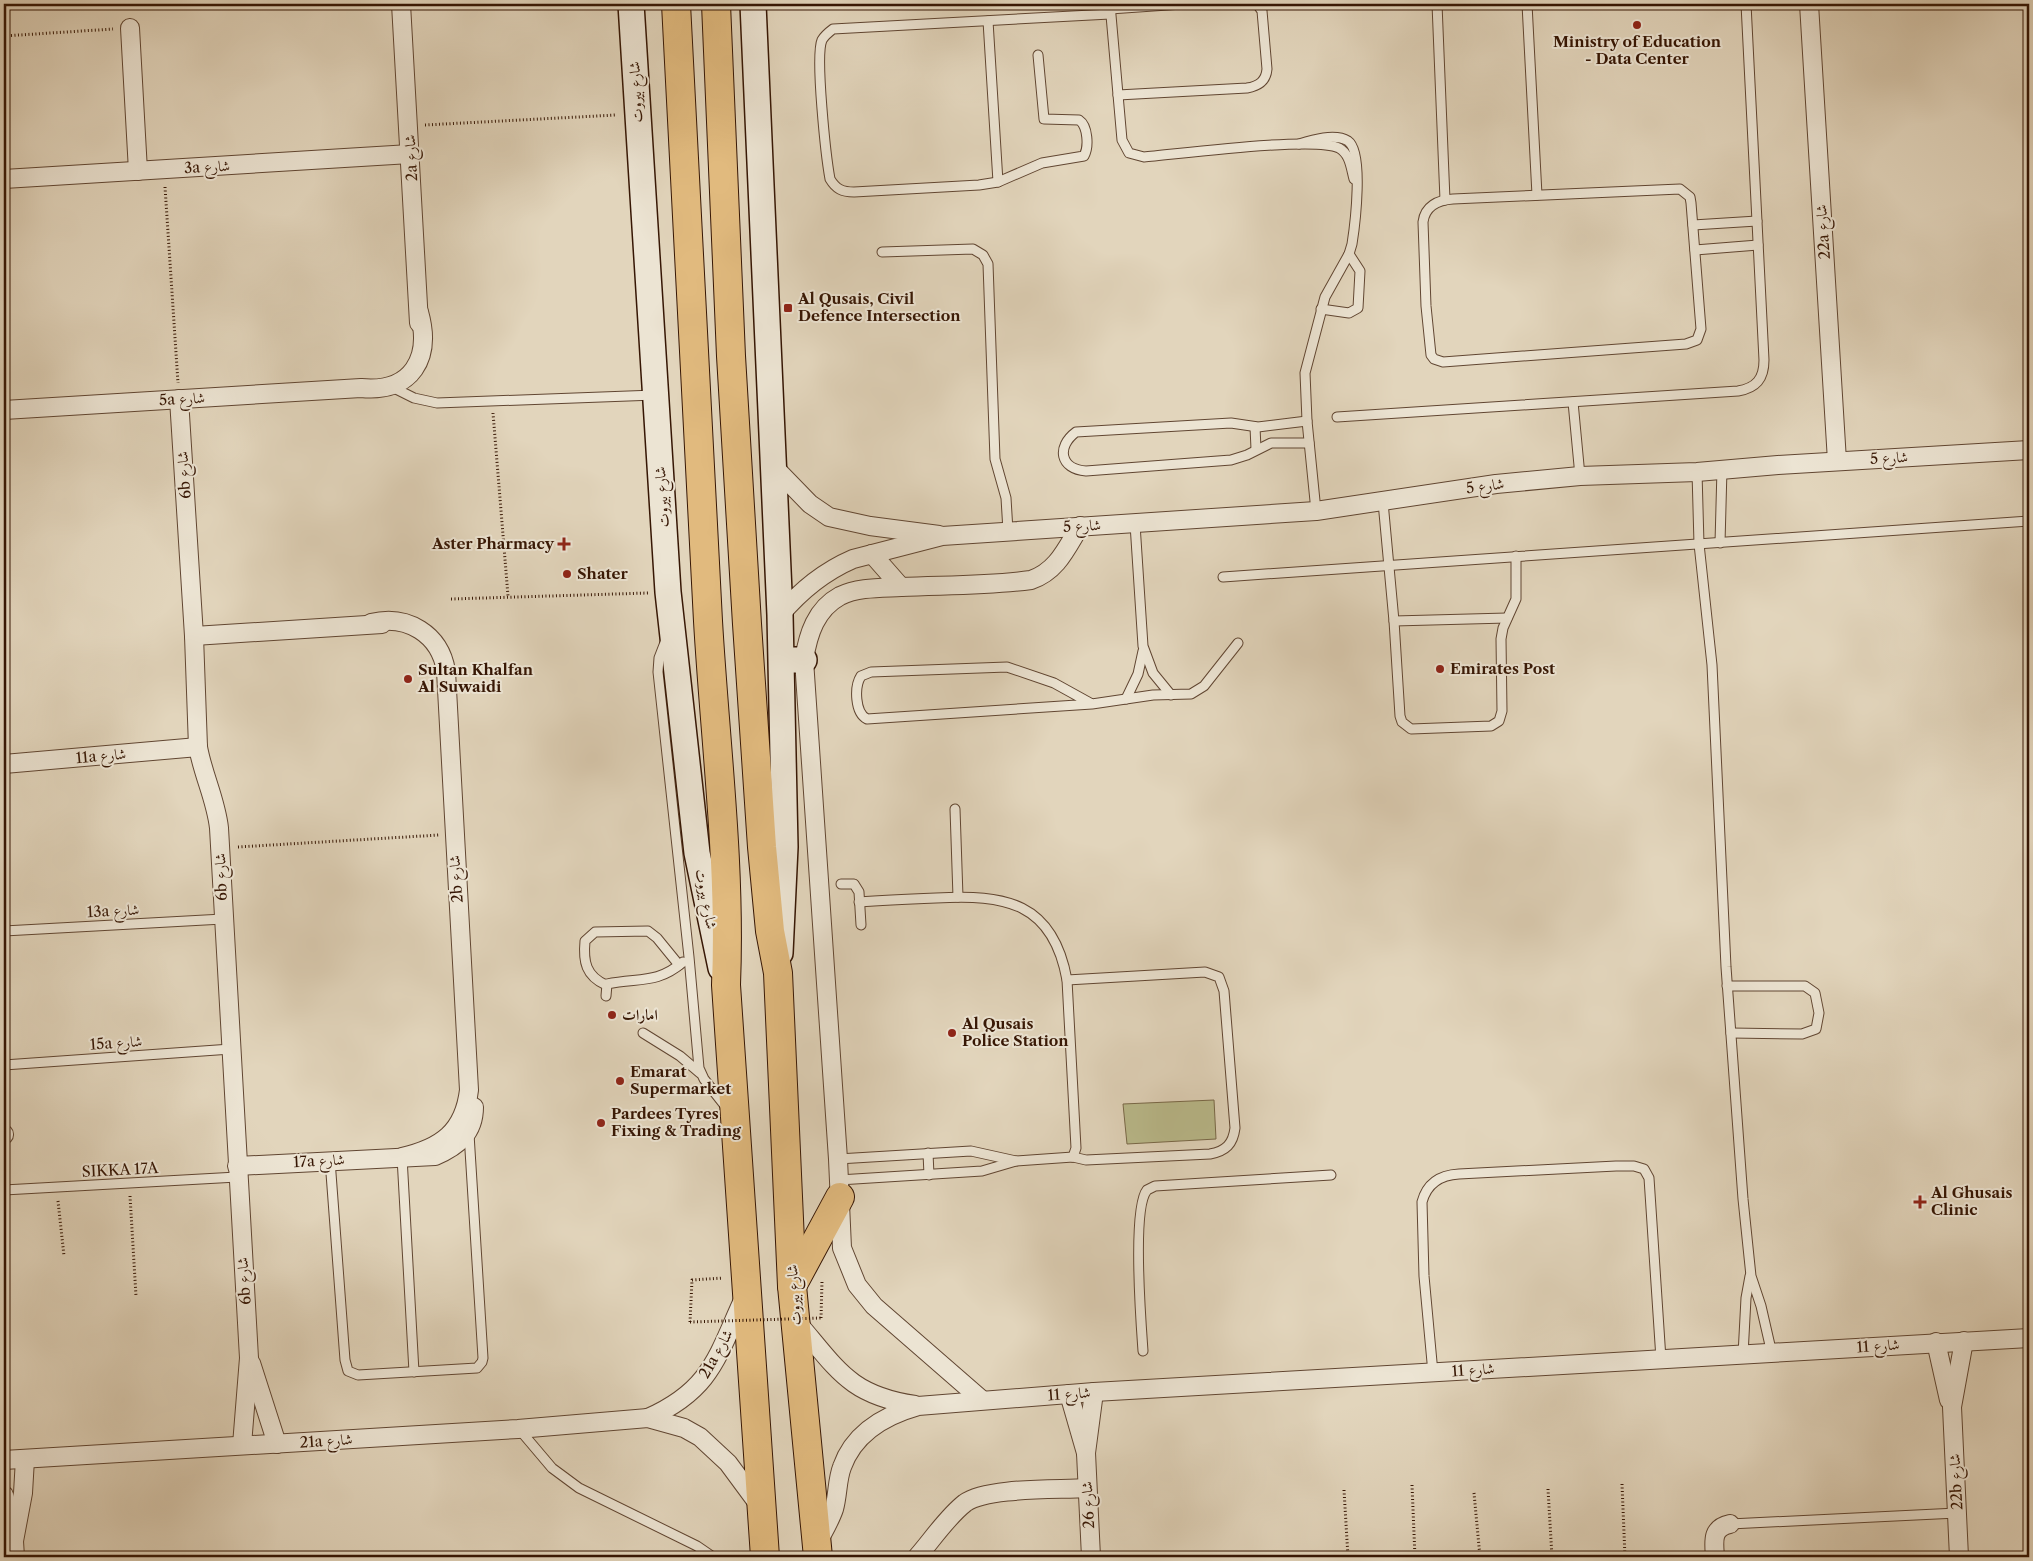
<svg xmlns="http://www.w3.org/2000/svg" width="2033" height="1561" font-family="'Libre Caslon Text',Amiri,serif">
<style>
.green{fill:#babb8c;stroke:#786848}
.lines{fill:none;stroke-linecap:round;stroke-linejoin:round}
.service-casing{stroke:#614632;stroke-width:11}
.minor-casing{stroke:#614632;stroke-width:20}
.secondary-casing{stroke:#361604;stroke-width:28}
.primary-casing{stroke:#361604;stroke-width:30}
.path{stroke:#361604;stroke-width:3;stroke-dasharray:1 2.5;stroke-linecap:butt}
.service{stroke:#ece4d3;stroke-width:9}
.minor{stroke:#ece4d3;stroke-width:18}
.secondary{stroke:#ece4d3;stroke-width:25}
.primary{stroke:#e1ba7e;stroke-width:28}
.path-bridge{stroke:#361604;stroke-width:3;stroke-dasharray:1 2.5;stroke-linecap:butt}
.poi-dot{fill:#8f2418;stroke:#ece4d3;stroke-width:2}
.labels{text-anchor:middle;stroke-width:4;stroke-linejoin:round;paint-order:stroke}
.poi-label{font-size:15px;font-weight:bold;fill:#361604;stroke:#ece4d3;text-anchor:start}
.street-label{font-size:15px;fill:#361604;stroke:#ece4d3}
</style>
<rect width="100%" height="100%" fill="#e2d5bc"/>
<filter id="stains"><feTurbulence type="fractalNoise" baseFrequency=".004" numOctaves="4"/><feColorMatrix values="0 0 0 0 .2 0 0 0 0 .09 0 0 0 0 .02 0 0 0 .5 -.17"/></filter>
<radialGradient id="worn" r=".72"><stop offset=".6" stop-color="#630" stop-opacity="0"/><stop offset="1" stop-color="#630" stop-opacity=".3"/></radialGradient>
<!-- green -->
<polygon class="green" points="1214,1100 1216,1139 1127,1144 1123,1104"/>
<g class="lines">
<defs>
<g id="service">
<path d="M1110 4 1122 140 1129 153 1144 157C1179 154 1315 136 1339 148 1350 154 1351 168 1354 179"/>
<polyline points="1437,4 1445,200"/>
<polyline points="1527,4 1537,195"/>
<polyline points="1110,9 1182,4"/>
<polyline points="988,21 998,182"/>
<path d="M1038 55 1044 119 1079 120C1088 126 1089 147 1084 156L1042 163 998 182 979 185 854 192C842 192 836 189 830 179 826 157 815 56 822 40 825 35 829 32 833 29L1110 14"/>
<path d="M1118 95 1247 88C1259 86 1266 81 1267 69L1262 11 1257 4"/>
<path d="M1299 144C1312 140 1335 133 1348 141 1364 152 1355 225 1352 244L1349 254 1325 297 1305 373 1307 421 1316 511"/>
<path d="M1680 189 1690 197 1691 203 1701 329 1697 340 1686 344 1443 362 1434 359 1431 355 1426 306 1423 222C1425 206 1438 200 1453 199Z"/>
<polyline points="1693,225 1757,221"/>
<polyline points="1695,250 1758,245"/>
<polyline points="882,252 973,249 983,255 988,264 995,459 1006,498 1008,531"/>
<polyline points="1321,309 1349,313 1358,308 1360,271 1349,254"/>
<polyline points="392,387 414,398 437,403 655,395"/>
<polyline points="1573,402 1580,476"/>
<path d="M1337 417 1738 391C1756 388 1764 379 1764 360L1746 4"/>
<path d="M1307 421 1258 427 1231 423 1076 432C1056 447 1060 469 1086 471L1231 460 1247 455 1271 443H1309"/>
<polyline points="1255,427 1256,449"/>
<polyline points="1697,472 1699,544 1712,665 1726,967 1743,1199 1751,1276 1761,1306 1772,1354"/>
<polyline points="1383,502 1394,621 1400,716 1402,722 1411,729 1491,726 1499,721 1502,711 1501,639 1503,628 1516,599 1516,556"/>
<polyline points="1135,524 1143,646 1153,673 1171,695"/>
<polyline points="1720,543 1722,469"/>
<polyline points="1223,577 2029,521"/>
<polyline points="1394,621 1507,618"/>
<polyline points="666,640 659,658 658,672 689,957 699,1068 704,1079 726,1107"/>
<polyline points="1126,699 1138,674 1143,651"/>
<path d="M1092 704 867 719C855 713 854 687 861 676L871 672 1007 667 1054 683 1092 704 1153 695 1191 694 1204 686 1238 643"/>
<polyline points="955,809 958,897"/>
<polyline points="841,884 854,884 859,892 861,925"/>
<path d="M859 902C885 900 910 899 936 898 1005 894 1053 902 1067 980L1076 1148 1073 1157"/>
<polyline points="4,931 223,919"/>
<path d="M606 985C586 976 583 962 585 941L595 932 648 931 657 938 679 965"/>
<polyline points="1727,986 1805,986 1815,993 1819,1013 1816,1029 1802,1034 1731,1033"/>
<path d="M606 996 607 984C638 977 656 985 683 962"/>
<polyline points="643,1033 680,1056 700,1073"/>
<polyline points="4,1065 231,1049"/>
<polyline points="928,1153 929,1175"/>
<polyline points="402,1157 414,1372"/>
<polyline points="838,1159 971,1151 1016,1161"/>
<polyline points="330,1160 345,1360 348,1371 358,1375 477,1368 482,1362 483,1358 469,1134"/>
<path d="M839 1180 982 1171 1016 1161 1073 1157 1086 1160 1210 1154C1226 1151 1233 1144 1235 1128L1224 991 1219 977 1205 972 1067 980"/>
<polyline points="4,1190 237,1177"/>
<path d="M1143 1351C1141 1323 1132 1208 1147 1190L1155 1186 1331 1175"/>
<polyline points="1743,1355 1746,1298 1750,1276"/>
<path d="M1433 1373 1424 1276 1422 1202C1427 1183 1440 1175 1459 1174L1616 1166H1634L1644 1169 1649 1178 1661 1359"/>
<polyline points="519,1429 552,1468 579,1488 697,1546 713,1557"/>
<polyline points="1730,1524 1957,1513"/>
</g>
<g id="minor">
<polyline points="401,4 419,323"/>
<polyline points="1809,4 1837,461"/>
<polyline points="130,28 138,171"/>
<polyline points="4,179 410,154"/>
<path d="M179 399 194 636 198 747C203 775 216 800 219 828L249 1358 242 1445"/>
<path d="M4 410 361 388C412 393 432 358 419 312"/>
<polyline points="775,468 810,504 829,517 870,526 939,535"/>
<polyline points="872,554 901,587"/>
<path d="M780 615C801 590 823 572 853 559L942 536 1316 511 1496 484 1580 476 1697 472 1778 465 2029 450"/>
<path d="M371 623C407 614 440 634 446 671L469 1090C464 1132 441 1148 402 1157"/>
<polyline points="194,636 382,624"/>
<polyline points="4,764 198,747"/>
<polyline points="4,1134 4,1135"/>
<path d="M237 1166 435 1156C458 1146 474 1133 474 1107"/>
<path d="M796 1321C837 1368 848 1395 915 1405"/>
<polyline points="1936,1342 1949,1400"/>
<polyline points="251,1363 277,1444"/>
<polyline points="1069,1394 1086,1453"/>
<path d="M982 1400 874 1306 857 1285 842 1248 838 1159 804 660C808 634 816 609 840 596 858 587 881 588 901 587 944 585 988 586 1031 580 1057 571 1066 549 1080 526"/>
<path d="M648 1418C711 1390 717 1357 744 1298"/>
<polyline points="4,1460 518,1429 648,1418 684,1428 700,1437 728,1463 759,1505"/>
<polyline points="4,1495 14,1541 15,1557"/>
<polyline points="14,1541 23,1493 25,1459"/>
<path d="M817 1544C823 1532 830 1521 834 1509 838 1495 837 1480 842 1467 854 1433 886 1415 918 1406L1094 1392 2029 1338"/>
<path d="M917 1557C932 1540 947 1517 965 1503 987 1487 1058 1490 1086 1488"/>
<polyline points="1091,1557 1086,1453 1094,1392"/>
<path d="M1715 1557C1714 1542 1711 1528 1730 1524"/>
<polyline points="1959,1557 1952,1407 1964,1341"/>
</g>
<g id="secondary">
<polyline points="631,4 668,592 697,853 721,968"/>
<polyline points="753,4 780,615 785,847 780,953"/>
<polyline points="782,660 804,660"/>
</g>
<g id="primary">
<path d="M676 4C685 209 696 415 708 621 715 742 731 863 726 985L765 1557"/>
<polyline points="716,4 731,356 747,624 762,847 770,931 778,973 792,1286 818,1557"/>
<polyline points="792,1286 840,1197"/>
</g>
</defs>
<!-- service casing -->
<use href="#service" class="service-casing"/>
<!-- minor casing -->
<use href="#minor" class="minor-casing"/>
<!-- secondary casing -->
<use href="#secondary" class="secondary-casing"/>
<!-- primary casing -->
<use href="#primary" class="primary-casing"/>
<!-- path -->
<g class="path">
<polyline points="4,36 113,29"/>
<polyline points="425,125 616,115"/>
<polyline points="165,187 178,383"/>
<polyline points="493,413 508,596"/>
<polyline points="451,599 648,593"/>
<polyline points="238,847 439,835"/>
<polyline points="130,1196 136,1296"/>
<polyline points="58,1201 64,1256"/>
<polyline points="821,1318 822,1281"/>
<polyline points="690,1322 692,1280 723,1278"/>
<polyline points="1622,1484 1625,1557"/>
<polyline points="1412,1485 1415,1557"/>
<polyline points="1548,1489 1552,1557"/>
<polyline points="1344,1490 1348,1557"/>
<polyline points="1474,1493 1480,1557"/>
</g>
<!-- service -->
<use href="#service" class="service"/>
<!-- minor -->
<use href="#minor" class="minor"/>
<!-- secondary -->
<use href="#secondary" class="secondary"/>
<!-- primary -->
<use href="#primary" class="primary"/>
<!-- path-bridge -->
<polyline class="path-bridge" points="690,1322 821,1318"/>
</g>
<!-- markers -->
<g class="poi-dot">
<circle cx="1637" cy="25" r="5"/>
<rect x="783" y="303" width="10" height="10" rx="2.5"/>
<path d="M561.5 536.5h5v5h5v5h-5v5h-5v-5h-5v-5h5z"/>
<circle cx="567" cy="574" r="5"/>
<circle cx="1440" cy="669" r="5"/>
<circle cx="408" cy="679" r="5"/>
<circle cx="612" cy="1015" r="5"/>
<circle cx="952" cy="1033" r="5"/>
<circle cx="620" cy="1081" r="5"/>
<circle cx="601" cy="1123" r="5"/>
<path d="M1917.5 1194.5h5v5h5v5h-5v5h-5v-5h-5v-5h5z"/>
</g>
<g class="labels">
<!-- poi labels -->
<g class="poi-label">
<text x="1637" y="47" text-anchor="middle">Ministry of Education<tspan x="1637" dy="17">- Data Center</tspan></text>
<text x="798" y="304">Al Qusais, Civil<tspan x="798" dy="17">Defence Intersection</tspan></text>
<text x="554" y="549" text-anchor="end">Aster Pharmacy</text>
<text x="577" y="579">Shater</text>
<text x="1450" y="674">Emirates Post</text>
<text x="418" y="675">Sultan Khalfan<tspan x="418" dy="17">Al Suwaidi</tspan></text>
<text x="622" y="1020">امارات</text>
<text x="962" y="1029">Al Qusais<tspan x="962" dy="17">Police Station</tspan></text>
<text x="630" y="1077">Emarat<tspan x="630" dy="17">Supermarket</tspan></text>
<text x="611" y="1119">Pardees Tyres<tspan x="611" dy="17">Fixing &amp; Trading</tspan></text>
<text x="1931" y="1198">Al Ghusais<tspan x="1931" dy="17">Clinic</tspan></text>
</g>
<!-- street labels -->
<g class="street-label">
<text transform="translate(636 92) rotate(-93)" y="5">شارع بيروت</text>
<text transform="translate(411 158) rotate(-93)" y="5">2a شارع</text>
<text transform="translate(207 167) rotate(-3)" y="5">3a شارع</text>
<text transform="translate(1823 232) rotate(-94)" y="5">22a شارع</text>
<text transform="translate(182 399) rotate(-3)" y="5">5a شارع</text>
<text transform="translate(1889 458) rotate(-3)" y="5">شارع 5</text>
<text transform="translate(184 475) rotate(-94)" y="5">6b شارع</text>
<text transform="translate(1485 486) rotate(-8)" y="5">شارع 5</text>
<text transform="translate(662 497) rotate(-94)" y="5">شارع بيروت</text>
<text transform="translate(1082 526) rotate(-3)" y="5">شارع 5</text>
<text transform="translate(101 756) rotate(-5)" y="5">11a شارع</text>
<text transform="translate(221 877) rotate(-92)" y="5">6b شارع</text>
<text transform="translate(456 879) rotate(-94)" y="5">2b شارع</text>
<text transform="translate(706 899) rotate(79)" y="5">شارع بيروت</text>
<text transform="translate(113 911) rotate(-3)" y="5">13a شارع</text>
<text transform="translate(116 1043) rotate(-4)" y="5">15a شارع</text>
<text transform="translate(319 1161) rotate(-3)" y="5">17a شارع</text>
<text transform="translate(120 1170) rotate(-3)" y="5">SIKKA 17A</text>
<text transform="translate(244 1281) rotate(-94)" y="5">6b شارع</text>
<text transform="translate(794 1295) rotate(-94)" y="5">شارع بيروت</text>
<text transform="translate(1878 1346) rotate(-4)" y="5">شارع 11</text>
<text transform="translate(716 1354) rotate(-61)" y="5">21a شارع</text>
<text transform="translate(1473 1370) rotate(-4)" y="5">شارع 11</text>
<text transform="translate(1069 1394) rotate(-4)" y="5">شارع 11</text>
<text transform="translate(326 1441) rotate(-4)" y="5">21a شارع</text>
<text transform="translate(1956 1482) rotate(-93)" y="5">22b شارع</text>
<text transform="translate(1088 1505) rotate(-93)" y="5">شارع 26</text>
</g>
</g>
<!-- margin -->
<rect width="2033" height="1561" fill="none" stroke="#e2d5bc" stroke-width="20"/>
<rect x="5" y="5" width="2023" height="1551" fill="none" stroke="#361604" stroke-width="2.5"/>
<rect x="10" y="10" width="2013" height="1541" fill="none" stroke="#361604"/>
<rect width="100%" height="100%" filter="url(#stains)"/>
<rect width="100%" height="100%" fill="url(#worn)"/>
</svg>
